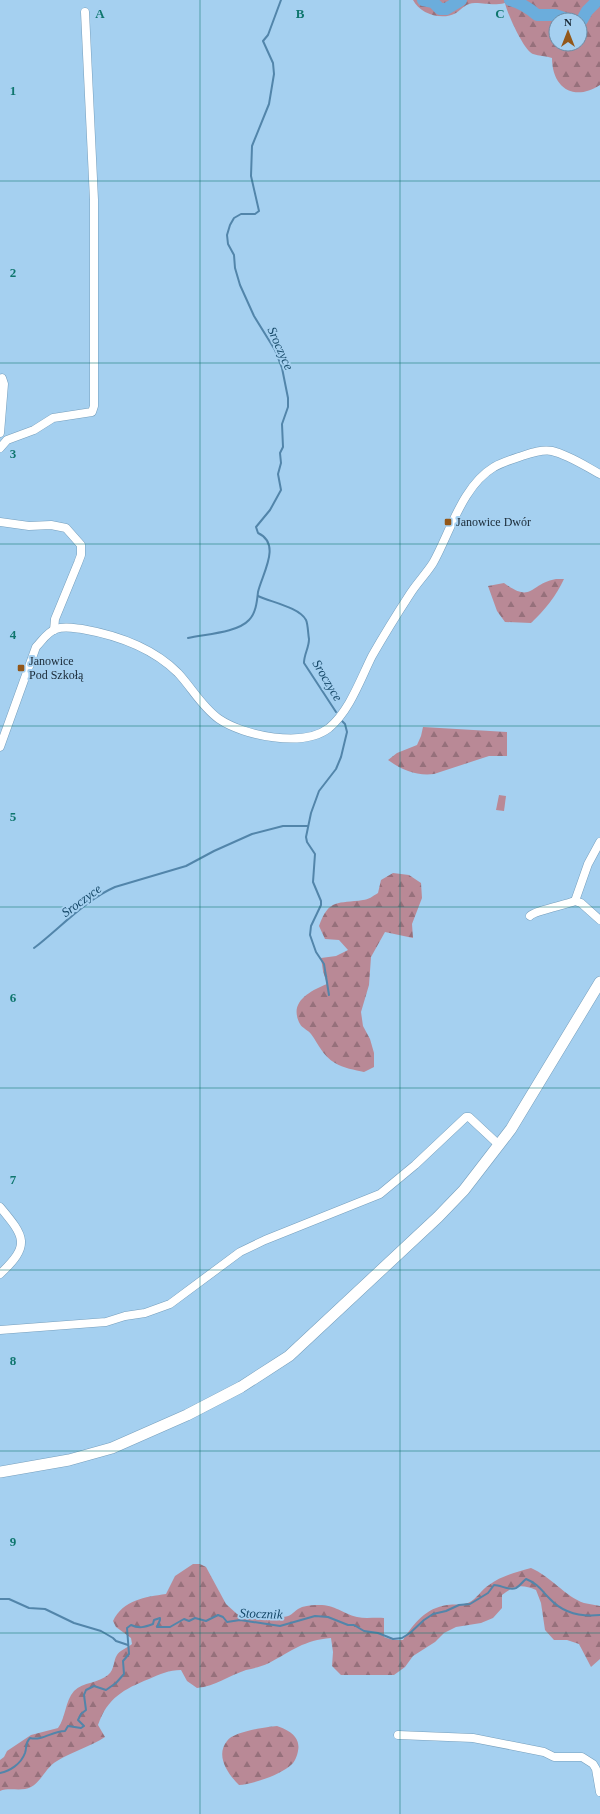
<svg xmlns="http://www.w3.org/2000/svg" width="600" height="1814" font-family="'Times New Roman',serif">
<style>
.forest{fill:url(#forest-firs);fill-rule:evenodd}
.pitch{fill:#b98996}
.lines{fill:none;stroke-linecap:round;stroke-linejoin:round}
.stream{stroke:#5285aa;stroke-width:2}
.river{stroke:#6baddc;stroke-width:12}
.street-casing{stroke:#769fbd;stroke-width:9}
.secondary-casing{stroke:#769fbd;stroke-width:12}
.street{stroke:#fff;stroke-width:8}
.secondary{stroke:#fff;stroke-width:11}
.grid{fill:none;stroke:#0f766e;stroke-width:1;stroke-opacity:0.55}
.poi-dot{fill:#935719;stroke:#a5d0f0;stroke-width:1.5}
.labels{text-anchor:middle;stroke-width:4;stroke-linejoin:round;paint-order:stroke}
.poi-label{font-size:12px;fill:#192936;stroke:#a5d0f0;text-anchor:start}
.water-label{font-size:13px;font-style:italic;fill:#154868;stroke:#a5d0f0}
.grid-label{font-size:13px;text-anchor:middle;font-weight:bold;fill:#0f766e;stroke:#a5d0f0;stroke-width:4;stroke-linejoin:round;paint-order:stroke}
</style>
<defs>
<pattern id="forest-firs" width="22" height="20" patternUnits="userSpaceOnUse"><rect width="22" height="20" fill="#b98996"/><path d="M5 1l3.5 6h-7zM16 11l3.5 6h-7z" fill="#96707b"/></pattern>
</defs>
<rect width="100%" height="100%" fill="#a5d0f0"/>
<!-- forest -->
<g class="forest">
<path d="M413 0H600V85C574 102 552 88 552 58 546 56 539 56 533 54 524 51 507 13 505 3 492 6 487 3 475 3 466 3 462 9 456 13 442 21 420 14 413 0ZM556 20H580V44H556Z"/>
<path d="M556 579H564C556 596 545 610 531 623L505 622 497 611 488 586 504 583C533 604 529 584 556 579Z"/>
<path d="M423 727 507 732V756H489L434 774C416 776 402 770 388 760L397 753 417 745 421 736Z"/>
<path d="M393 873 409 875 421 883 422 898 412 924 413 938 385 932 371 957 369 985 361 1012 363 1026 370 1039 374 1053V1067L364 1072C355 1070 343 1068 335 1063 323 1056 319 1045 311 1034 308 1030 302 1028 300 1024 288 1002 310 991 327 984L323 971 321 958 336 956 348 950 339 940 325 939 319 926C329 898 338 904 363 900 368 900 373 896 378 893L381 880Z"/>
<path d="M193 1564H200L206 1567 226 1604 237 1614 244 1617C248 1616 255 1612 258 1612 267 1613 273 1617 282 1617 291 1617 292 1613 298 1609 303 1606 310 1605 316 1605 335 1604 341 1613 357 1617 366 1619 375 1617 384 1618V1637L393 1640H403C414 1623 426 1608 447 1605 454 1604 463 1605 468 1603 477 1599 481 1590 489 1585 501 1576 517 1572 531 1568 550 1576 566 1597 584 1603 589 1604 595 1605 600 1606V1659L591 1667 579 1644 567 1640H554L545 1630 541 1603 536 1590C522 1584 514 1585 502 1595V1608L493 1618 481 1623 456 1627 444 1633 435 1642 413 1656 405 1667 394 1675H341L332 1666 333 1652 331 1638C304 1640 292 1651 269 1663 261 1667 254 1668 246 1670 228 1676 216 1686 197 1688L187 1681 181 1670C169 1670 160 1674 149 1679 124 1689 107 1698 98 1725L105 1737C90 1747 73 1751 57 1761 46 1767 42 1781 31 1787 22 1792 9 1787 0 1791V1760L4 1757 7 1751 31 1735 58 1728C66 1717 65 1701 74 1691 83 1682 99 1683 108 1675 115 1669 113 1661 117 1655 120 1650 127 1648 132 1644L131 1638 116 1627 113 1621C123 1600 145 1597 166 1594L175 1576Z"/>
<path d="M277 1726C289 1730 301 1737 298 1751 297 1756 295 1762 291 1765 280 1775 253 1784 239 1785 228 1774 215 1756 227 1741 233 1732 265 1727 277 1726Z"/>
</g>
<!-- pitch -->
<polygon class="pitch" points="499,795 506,796 504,811 496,810"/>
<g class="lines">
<!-- stream -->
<g class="stream">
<path d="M258 596C270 602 299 607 306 620 308 624 308 634 309 639 309 648 304 654 304 663L336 712"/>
<path d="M188 638C205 634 237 633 249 620 256 613 257 601 258 592 262 574 282 544 258 533L256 527 270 510 281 490 278 474 281 463 280 453 283 447 282 424 288 407V398L282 368 275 350 254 316 240 285 235 268 234 255 228 244 227 235 230 225 234 218 241 214H255L259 211 251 176 252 146 269 104 274 74 273 63 263 41 268 35 281 0"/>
<path d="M34 948C59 929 85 900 115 887L186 866 214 851 252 834 283 826H308"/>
<polyline points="329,995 324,964 316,952 310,935 311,926 321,905 321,901 313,882 315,854 307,842 306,837 311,813 319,791 336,769 341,757 347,732 345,724 341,720"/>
<polyline points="0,1599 9,1599 29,1608 45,1609 74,1623 101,1631 113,1638 116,1641 128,1645"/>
<path d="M0 1773C10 1771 21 1764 25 1753 27 1747 25 1743 30 1738 43 1741 52 1731 65 1731L68 1726 81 1728 84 1726 78 1720 81 1714 86 1710 84 1695 86 1690 94 1686 106 1690 116 1683 124 1674 123 1661 129 1654 127 1628 131 1625C139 1629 145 1627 153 1624L154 1620 160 1618V1620L157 1627H170L184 1619 189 1621 195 1618 206 1621 218 1615 223 1617 227 1622 240 1620 280 1626 315 1616 328 1617 348 1625H354L364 1631 378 1633 393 1639 402 1638 410 1633 424 1620 433 1614 446 1611 459 1605 470 1604 488 1593 494 1585C501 1585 509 1591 516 1588 520 1586 522 1582 526 1579 537 1583 542 1591 550 1599 563 1613 581 1617 600 1615"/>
</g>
<!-- river -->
<g class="river">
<polyline points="423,0 433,2 440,9 446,9 461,0"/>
<path d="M510 0C521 3 529 8 537 15H555L570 20"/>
<polyline points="580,21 582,20 587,11 598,0"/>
</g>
<defs>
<g id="street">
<polyline points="0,433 4,384 2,378"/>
<polyline points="0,448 7,440 34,430 53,418 92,412 94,406 94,200 85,12"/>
<polyline points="0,522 29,526 51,525 66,528 81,545 81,555 78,563 55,619 54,630"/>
<path d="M0 747 36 647C42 641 47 632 56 629 64 626 73 628 82 629 116 635 153 648 178 673 192 688 202 707 219 719 244 736 303 748 329 728 350 710 360 680 372 656 384 635 397 614 410 594 417 583 426 574 433 563 450 533 462 486 494 467 503 462 513 459 522 456 531 453 542 449 552 451 569 455 585 466 600 474"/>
<polyline points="575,901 588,864 600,842"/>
<path d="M530 916C534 911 565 905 575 901L581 903 600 920"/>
<path d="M0 1207C25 1237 31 1245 0 1274"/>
<polyline points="0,1330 106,1322 125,1316 145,1313 170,1304 240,1252 265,1240 380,1194 415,1165 466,1117 469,1117 499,1145"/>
<polyline points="398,1735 473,1738 544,1752 554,1757 582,1757 593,1764 596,1769 600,1792"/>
</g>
<polyline id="secondary" points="0,1472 69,1460 112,1448 187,1415 241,1387 289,1356 438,1217 464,1190 511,1129 600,982"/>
</defs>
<!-- street casing -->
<use href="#street" class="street-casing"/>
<!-- secondary casing -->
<use href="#secondary" class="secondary-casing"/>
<!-- street -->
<use href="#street" class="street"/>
<!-- secondary -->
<use href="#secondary" class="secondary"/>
</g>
<!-- grid -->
<path class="grid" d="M200 0V1814M400 0V1814M0 181H600M0 363H600M0 544H600M0 726H600M0 907H600M0 1088H600M0 1270H600M0 1451H600M0 1633H600"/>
<!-- markers -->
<g class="poi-dot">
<rect x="444" y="518" width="8" height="8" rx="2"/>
<rect x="17" y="664" width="8" height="8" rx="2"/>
</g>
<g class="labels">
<!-- poi labels -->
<g class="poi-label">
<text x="456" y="526">Janowice Dwór</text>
<text x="29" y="665">Janowice<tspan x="29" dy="14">Pod Szkołą</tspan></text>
</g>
<!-- water labels -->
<g class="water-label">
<text transform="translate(281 348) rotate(66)" y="5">Sroczyce</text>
<text transform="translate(328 680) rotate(59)" y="5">Sroczyce</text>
<text transform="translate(81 900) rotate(-36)" y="5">Sroczyce</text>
<text transform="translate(261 1613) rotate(2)" y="5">Stocznik</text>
</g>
</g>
<g class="grid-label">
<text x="100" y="18">A</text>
<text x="300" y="18">B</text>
<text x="500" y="18">C</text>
<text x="13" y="95">1</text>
<text x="13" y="277">2</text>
<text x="13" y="458">3</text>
<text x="13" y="639">4</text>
<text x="13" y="821">5</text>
<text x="13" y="1002">6</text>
<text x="13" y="1184">7</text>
<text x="13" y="1365">8</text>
<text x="13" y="1546">9</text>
</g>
<!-- north arrow -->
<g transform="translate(568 32)"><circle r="19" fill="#a5d0f0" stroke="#6d8da6"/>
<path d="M0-3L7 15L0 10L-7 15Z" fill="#935719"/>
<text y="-6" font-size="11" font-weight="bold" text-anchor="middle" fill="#192936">N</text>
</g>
</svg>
